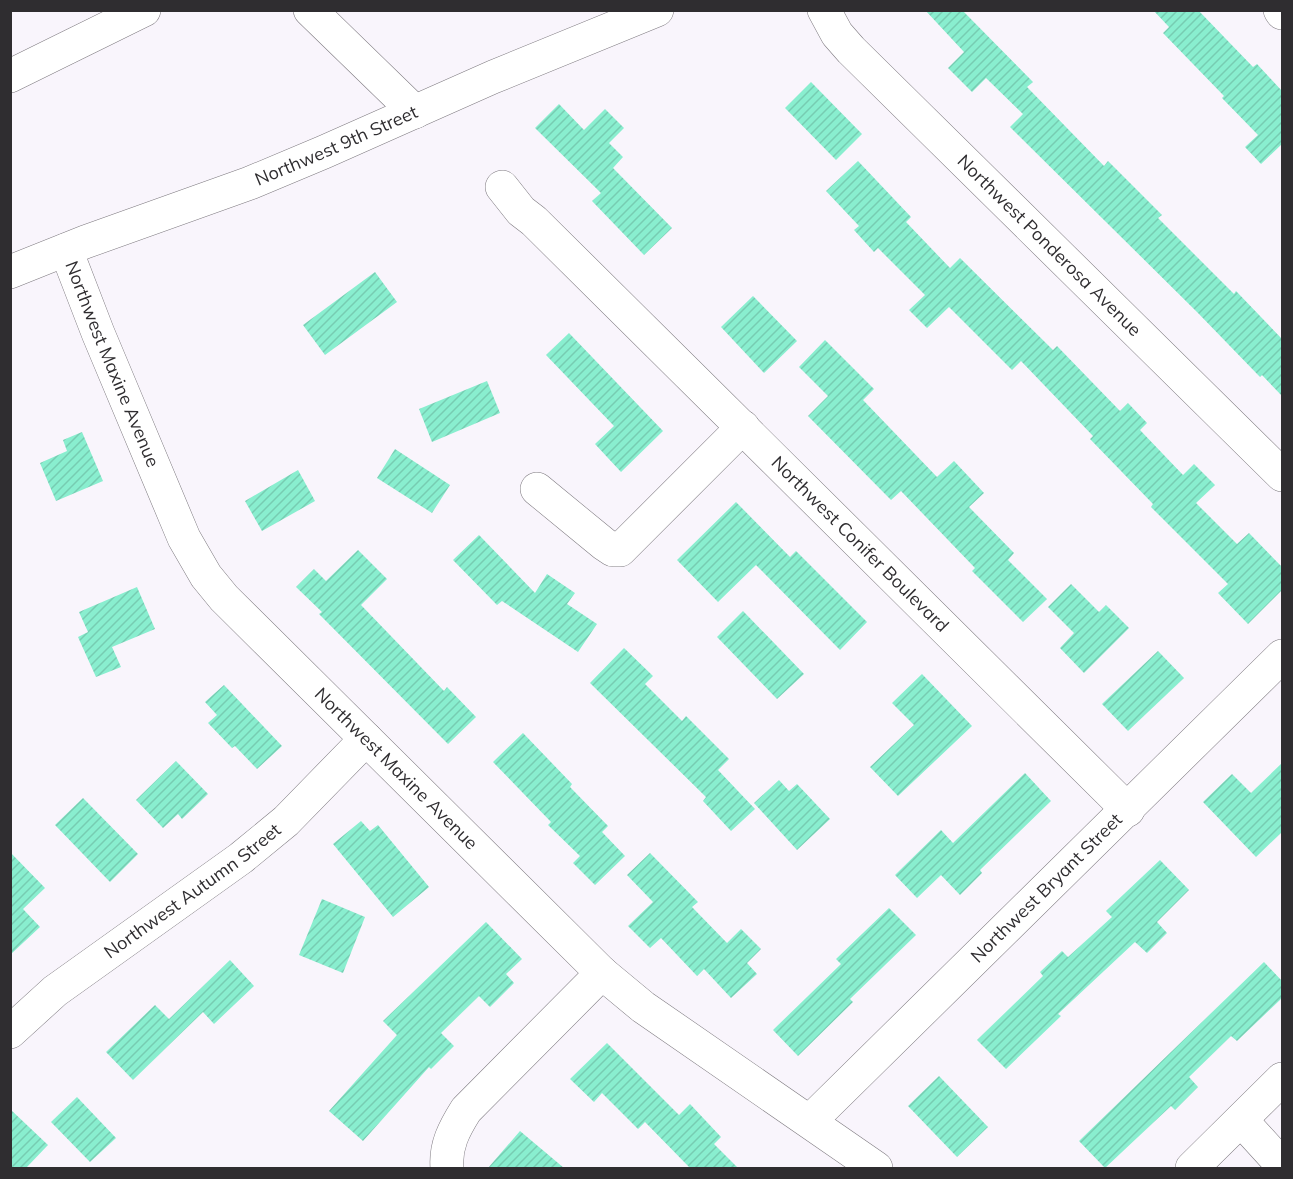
<svg xmlns="http://www.w3.org/2000/svg" width="1293" height="1179" font-family="Mulish,sans-serif">
<style>
.building{fill:url(#building-hatch)}
.lines{fill:none;stroke-linecap:round;stroke-linejoin:round}
.minor-casing{stroke:#7d797f;stroke-width:34}
.highway-casing{stroke:#7d797f;stroke-width:34}
.minor{stroke:#fff;stroke-width:33}
.highway{stroke:#fff;stroke-width:33}
.labels{text-anchor:middle;stroke-width:5;stroke-linejoin:round;paint-order:stroke}
.street-label{font-size:18px;fill:#2f2d30;stroke:#f9f5fc}
</style>
<defs>
<pattern id="building-hatch" width="6" height="6" patternUnits="userSpaceOnUse" patternTransform="scale(1.5)"><rect width="6" height="6" fill="#89eecf"/><path d="M-1 1l2-2M0 6l6-6M5 7l2-2" fill="none" stroke="#77ccb2"/></pattern>
</defs>
<rect width="100%" height="100%" fill="#f9f5fc"/>
<!-- building -->
<g class="building">
<polygon points="925,10 962,10 1033,82 1027,87 1104,166 1108,161 1162,215 1158,218 1234,294 1236,291 1282,339 1282,396 1262,375 1260,377 1197,312 1010,127 1023,114 986,78 972,92 948,68 964,52"/>
<polygon points="1153,10 1198,10 1253,67 1257,64 1282,91 1282,144 1261,164 1245,147 1258,135 1222,98 1224,96 1163,33 1169,27"/>
<polygon points="811,82 862,134 836,160 785,108"/>
<polygon points="559,104 584,130 605,109 624,128 609,143 623,157 613,168 672,228 644,255 592,201 601,193 535,128"/>
<polygon points="858,161 911,217 906,222 950,268 960,258 1053,350 1057,346 1120,411 1128,403 1147,423 1140,430 1183,475 1194,464 1215,485 1196,503 1237,544 1249,533 1282,567 1282,590 1248,624 1218,593 1228,584 1151,507 1153,504 1090,439 1093,436 1021,361 1012,370 949,307 927,328 909,310 925,295 878,248 874,252 854,230 859,226 826,191"/>
<polygon points="375,272 397,302 325,355 303,325"/>
<polygon points="753,296 797,341 764,373 721,327"/>
<polygon points="569,333 663,431 621,472 595,444 614,426 546,355"/>
<polygon points="825,340 874,389 863,400 937,477 954,461 984,493 969,507 1014,553 1008,560 1047,599 1023,622 972,571 975,568 901,491 891,500 808,416 828,396 799,367"/>
<polygon points="487,381 500,413 432,442 419,409"/>
<polygon points="82,432 103,481 56,501 40,463 67,451 63,440"/>
<polygon points="395,449 450,485 432,513 377,478"/>
<polygon points="298,470 315,501 262,531 245,501"/>
<polygon points="736,502 790,557 796,551 867,622 840,650 756,565 718,602 677,560"/>
<polygon points="479,535 535,593 547,574 575,593 567,604 597,624 578,652 502,601 497,605 453,560"/>
<polygon points="358,550 387,579 361,605 444,691 447,687 476,717 448,744 319,614 322,612 296,587 314,569 326,581"/>
<polygon points="1071,584 1099,612 1106,605 1129,628 1084,673 1060,648 1074,633 1048,607"/>
<polygon points="137,587 155,629 112,647 121,667 96,677 78,637 88,632 79,612"/>
<polygon points="743,611 804,674 777,699 717,637"/>
<polygon points="624,648 653,676 645,684 682,721 686,716 729,759 718,770 755,809 731,831 703,801 706,797 590,683"/>
<polygon points="1158,651 1184,678 1128,731 1102,704"/>
<polygon points="922,674 972,726 898,796 870,767 914,725 892,703"/>
<polygon points="224,685 282,746 257,769 235,746 232,748 208,723 217,715 205,702"/>
<polygon points="523,733 572,784 570,787 608,826 602,832 625,856 595,885 573,863 580,856 548,825 551,822 493,762"/>
<polygon points="176,761 208,794 182,819 178,814 163,828 136,800"/>
<polygon points="1282,763 1282,832 1256,857 1203,802 1232,774 1251,793"/>
<polygon points="1025,773 1051,801 980,870 982,873 960,895 941,875 917,898 895,875 941,830 953,843"/>
<polygon points="779,780 789,791 797,784 830,819 797,850 754,803"/>
<polygon points="83,798 138,854 110,882 55,825"/>
<polygon points="361,821 370,831 378,825 429,887 393,917 333,844"/>
<polygon points="10,852 45,888 23,909 40,927 10,955"/>
<polygon points="650,853 698,902 692,907 727,943 741,929 761,949 747,963 757,974 731,998 704,969 697,976 661,938 650,948 628,926 653,902 627,875"/>
<polygon points="1160,860 1189,890 1157,922 1167,933 1147,953 1135,942 1058,1014 1061,1016 1006,1069 977,1040 1043,976 1040,972 1062,951 1068,957 1112,917 1106,911"/>
<polygon points="322,899 365,917 343,973 299,955"/>
<polygon points="889,908 916,935 850,999 853,1002 798,1056 773,1030 841,964 836,959"/>
<polygon points="486,922 522,959 506,974 514,983 490,1007 479,996 441,1033 454,1046 431,1069 429,1067 363,1141 329,1111 397,1035 383,1021"/>
<polygon points="230,960 254,986 214,1024 203,1012 133,1080 106,1052 155,1005 169,1019"/>
<polygon points="1264,962 1282,981 1282,998 1237,1041 1231,1036 1189,1077 1198,1087 1175,1110 1171,1106 1105,1168 1079,1141"/>
<polygon points="607,1043 679,1115 690,1104 721,1137 714,1144 738,1168 690,1168 645,1122 638,1129 602,1093 594,1102 570,1079"/>
<polygon points="939,1076 988,1127 957,1157 908,1106"/>
<polygon points="77,1097 116,1138 90,1162 51,1122"/>
<polygon points="10,1109 48,1145 26,1168 10,1168"/>
<polygon points="520,1131 564,1168 488,1168"/>
</g>
<g class="lines">
<defs>
<g id="minor">
<polyline points="310,10 415,112"/>
<path id="s1" d="M824 10 837 34 851 50 1282 475"/>
<polyline points="1280,10 1282,13"/>
<path id="s2" d="M502 187 521 211 534 221 1128 810"/>
<path id="s3" d="M66 250 98 333 184 538 206 576 224 598 602 973 643 1007 876 1168"/>
<path id="s4" d="M10 272 85 242 250 183 324 152 493 77 657 10"/>
<polyline points="537,489 604,544 613,550 620,550 743,427"/>
<path id="s5" d="M10 1032 55 991 241 858 286 821 366 739"/>
<polyline points="1241,1120 1282,1165"/>
<path id="s6" d="M810 1121 1282 656"/>
<path d="M447 1168C445 1146 454 1129 466 1110L602 973"/>
<polyline points="1192,1168 1282,1079"/>
</g>
<polyline id="highway" points="10,76 144,10"/>
</defs>
<!-- minor casing -->
<use href="#minor" class="minor-casing"/>
<!-- highway casing -->
<use href="#highway" class="highway-casing"/>
<!-- minor -->
<use href="#minor" class="minor"/>
<!-- highway -->
<use href="#highway" class="highway"/>
</g>
<g class="labels">
<!-- street labels -->
<g class="street-label">
<text dy="6" stroke="none"><textPath href="#s4" startOffset="350">Northwest 9th Street</textPath></text>
<text dy="6" stroke="none"><textPath href="#s1" startOffset="327">Northwest Ponderosa Avenue</textPath></text>
<text dy="6" stroke="none"><textPath href="#s3" startOffset="123">Northwest Maxine Avenue</textPath></text>
<text dy="6" stroke="none"><textPath href="#s2" startOffset="506">Northwest Conifer Boulevard</textPath></text>
<text dy="6" stroke="none"><textPath href="#s3" startOffset="626">Northwest Maxine Avenue</textPath></text>
<text dy="6" stroke="none"><textPath href="#s6" startOffset="332">Northwest Bryant Street</textPath></text>
<text dy="6" stroke="none"><textPath href="#s5" startOffset="231">Northwest Autumn Street</textPath></text>
</g>
</g>
<!-- border -->
<rect width="1293" height="1179" fill="none" stroke="#2f2d30" stroke-width="24"/>
</svg>
